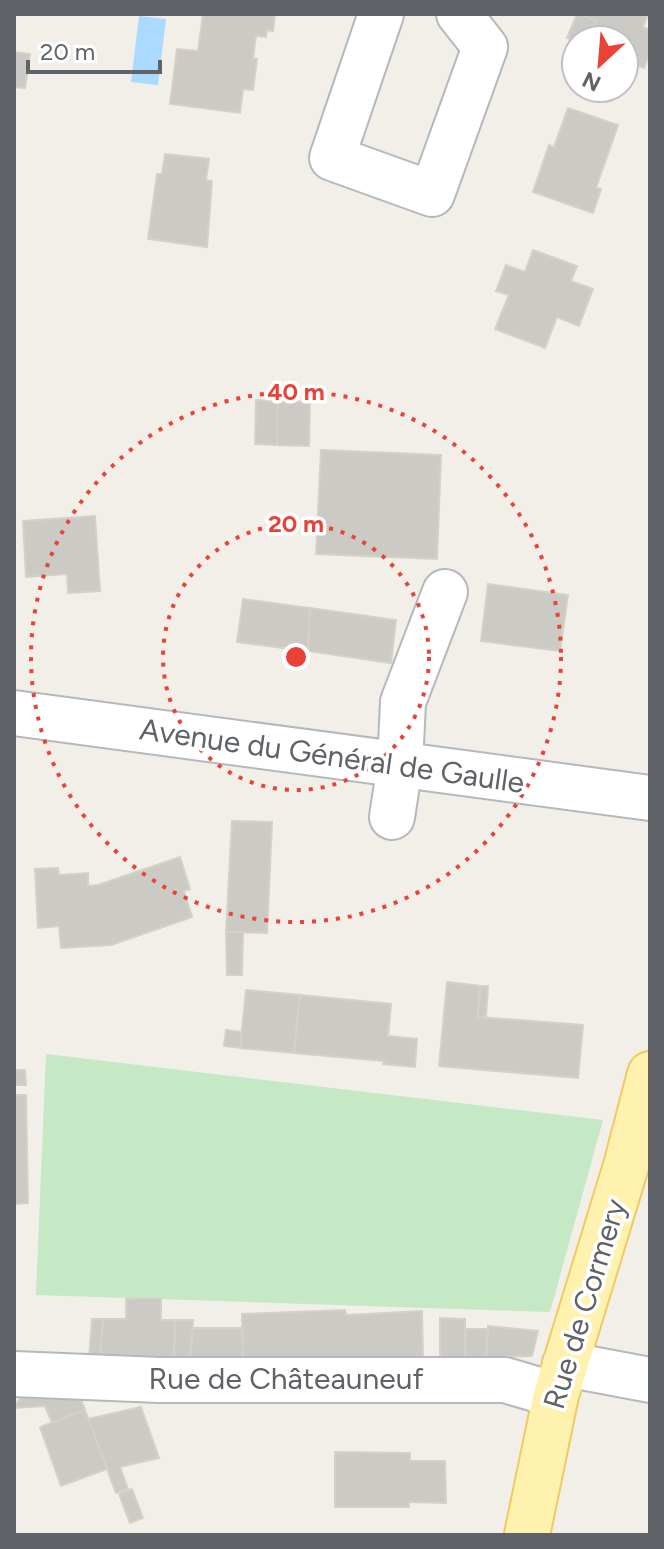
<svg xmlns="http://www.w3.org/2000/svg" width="664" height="1549" font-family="Figtree,sans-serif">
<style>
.green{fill:#c5e8c5}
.water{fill:#aadaff}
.building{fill:#cccac5;stroke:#d6d1c6;stroke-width:2}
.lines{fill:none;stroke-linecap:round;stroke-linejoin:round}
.minor-casing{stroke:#b5b8bc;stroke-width:48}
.major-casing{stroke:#f2c960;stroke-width:48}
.minor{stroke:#fff;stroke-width:44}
.major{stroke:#fff2af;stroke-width:44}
.ring{fill:none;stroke:#ea4335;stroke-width:4;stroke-dasharray:4 8}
.labels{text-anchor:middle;stroke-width:7;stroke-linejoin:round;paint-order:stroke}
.street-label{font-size:30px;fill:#5f6368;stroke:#fff}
.centre{fill:#ea4335;stroke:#fff;stroke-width:4}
.ring-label{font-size:24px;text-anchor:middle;font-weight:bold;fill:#ea4335;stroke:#fff;stroke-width:7;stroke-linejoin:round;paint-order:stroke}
</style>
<rect width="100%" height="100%" fill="#f1efe8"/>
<!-- green -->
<polygon class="green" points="46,1054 603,1120 550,1312 36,1295"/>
<!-- water -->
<polygon class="water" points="139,16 166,19 158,85 131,82"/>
<!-- building -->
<g class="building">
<polygon points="203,14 275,14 273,31 267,30 266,37 256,36 253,58 257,59 253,90 243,89 240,113 170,104 177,49 198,51"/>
<polygon points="577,14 596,20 588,40 576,41 567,38"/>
<polygon points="580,14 648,14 643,27 650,30 650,53 644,68 624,60 624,40 588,40 596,20"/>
<polygon points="14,52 30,54 25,88 14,87"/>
<polygon points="568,108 618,125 596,188 601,189 593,213 533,192 549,145 554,147"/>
<polygon points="165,154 209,159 206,180 212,181 207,247 148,239 157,174 162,174"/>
<polygon points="533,250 577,266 571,281 593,289 579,326 557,317 545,348 495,329 509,295 496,291 506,265 525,272"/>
<polygon points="256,400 278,401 277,445 255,444"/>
<polygon points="278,401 310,402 309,446 277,445"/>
<polygon points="321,450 441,455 437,559 316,554"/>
<polygon points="95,516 100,591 68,593 67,574 26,577 23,521"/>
<polygon points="488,584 568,595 560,651 481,641"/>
<polygon points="243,599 310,608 308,651 237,642"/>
<polygon points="310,608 396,620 391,663 308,651"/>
<polygon points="232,821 272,822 267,933 226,932"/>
<polygon points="180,857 190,889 184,891 192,917 111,945 61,948 59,926 38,928 35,869 58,868 59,875 88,873 88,886 98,885"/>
<polygon points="226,932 243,932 242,975 227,975"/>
<polygon points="447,982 480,986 478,1017 583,1025 578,1078 439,1066"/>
<polygon points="480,986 488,986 486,1017 478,1017"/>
<polygon points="246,990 300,995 294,1053 240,1048"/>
<polygon points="300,995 391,1004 388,1036 417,1039 415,1067 383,1064 384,1061 294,1053"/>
<polygon points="226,1030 242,1032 240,1048 224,1046"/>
<polygon points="14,1070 25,1070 26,1085 14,1085"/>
<polygon points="14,1095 26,1095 28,1203 14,1204"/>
<polygon points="161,1298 161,1320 175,1320 174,1361 100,1359 103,1319 126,1319 126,1299"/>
<polygon points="345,1310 346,1315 422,1311 423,1358 243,1361 242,1314"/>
<polygon points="440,1318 465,1319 465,1357 440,1357"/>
<polygon points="92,1319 103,1319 100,1359 89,1359"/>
<polygon points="175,1320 193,1320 190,1361 174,1361"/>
<polygon points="488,1326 538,1331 532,1356 486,1357"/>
<polygon points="193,1328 242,1328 243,1361 190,1361"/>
<polygon points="465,1329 488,1329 486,1357 465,1357"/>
<polygon points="25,1390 78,1390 85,1410 52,1423 45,1406 14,1408"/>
<polygon points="141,1407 159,1458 120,1467 128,1489 116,1493 88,1419"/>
<polygon points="85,1410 107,1469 61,1486 40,1427"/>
<polygon points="335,1452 410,1453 410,1461 445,1461 446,1503 409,1502 409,1507 335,1507"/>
<polygon points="132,1489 143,1518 130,1523 119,1494"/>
</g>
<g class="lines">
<defs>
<g id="minor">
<polyline points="381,14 332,158 432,194 485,47 459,14"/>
<polyline points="14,713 650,798"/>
<polyline points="392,817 400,765 403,702 445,592"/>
<polyline points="565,1364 650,1380"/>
<polyline points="14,1374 159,1380 505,1380 556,1395"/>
</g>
<polyline id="major" points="527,1535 556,1395 626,1166 650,1074"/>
</defs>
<!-- minor casing -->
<use href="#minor" class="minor-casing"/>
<!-- major casing -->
<use href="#major" class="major-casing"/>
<!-- minor -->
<use href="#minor" class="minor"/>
<!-- major -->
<use href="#major" class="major"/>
</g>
<!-- distance rings -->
<g class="ring">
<circle cx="296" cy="657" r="133"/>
<circle cx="296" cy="657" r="265"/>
</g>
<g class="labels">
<!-- street labels -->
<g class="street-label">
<text transform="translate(332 756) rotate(8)" y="10">Avenue du Général de Gaulle</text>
<text transform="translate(585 1304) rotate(-73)" y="10">Rue de Cormery</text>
<text x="286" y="1389">Rue de Châteauneuf</text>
</g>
</g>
<circle cx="296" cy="657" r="12" class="centre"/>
<g class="ring-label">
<text x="296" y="400">40 m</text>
<text x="296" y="532">20 m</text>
</g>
<!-- border -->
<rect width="664" height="1549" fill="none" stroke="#5f6368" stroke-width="32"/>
<!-- north arrow -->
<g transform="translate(600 64) rotate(206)"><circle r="38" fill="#ffffff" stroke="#bfc1c3" stroke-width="2"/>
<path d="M0-6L14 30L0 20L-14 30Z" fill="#ea4335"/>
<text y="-12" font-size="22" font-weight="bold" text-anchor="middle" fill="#5f6368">N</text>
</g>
<!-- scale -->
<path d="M28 60v12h132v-12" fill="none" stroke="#5f6368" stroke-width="4"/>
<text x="40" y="60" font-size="24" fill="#5f6368" stroke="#ffffff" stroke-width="6" paint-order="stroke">20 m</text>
</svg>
